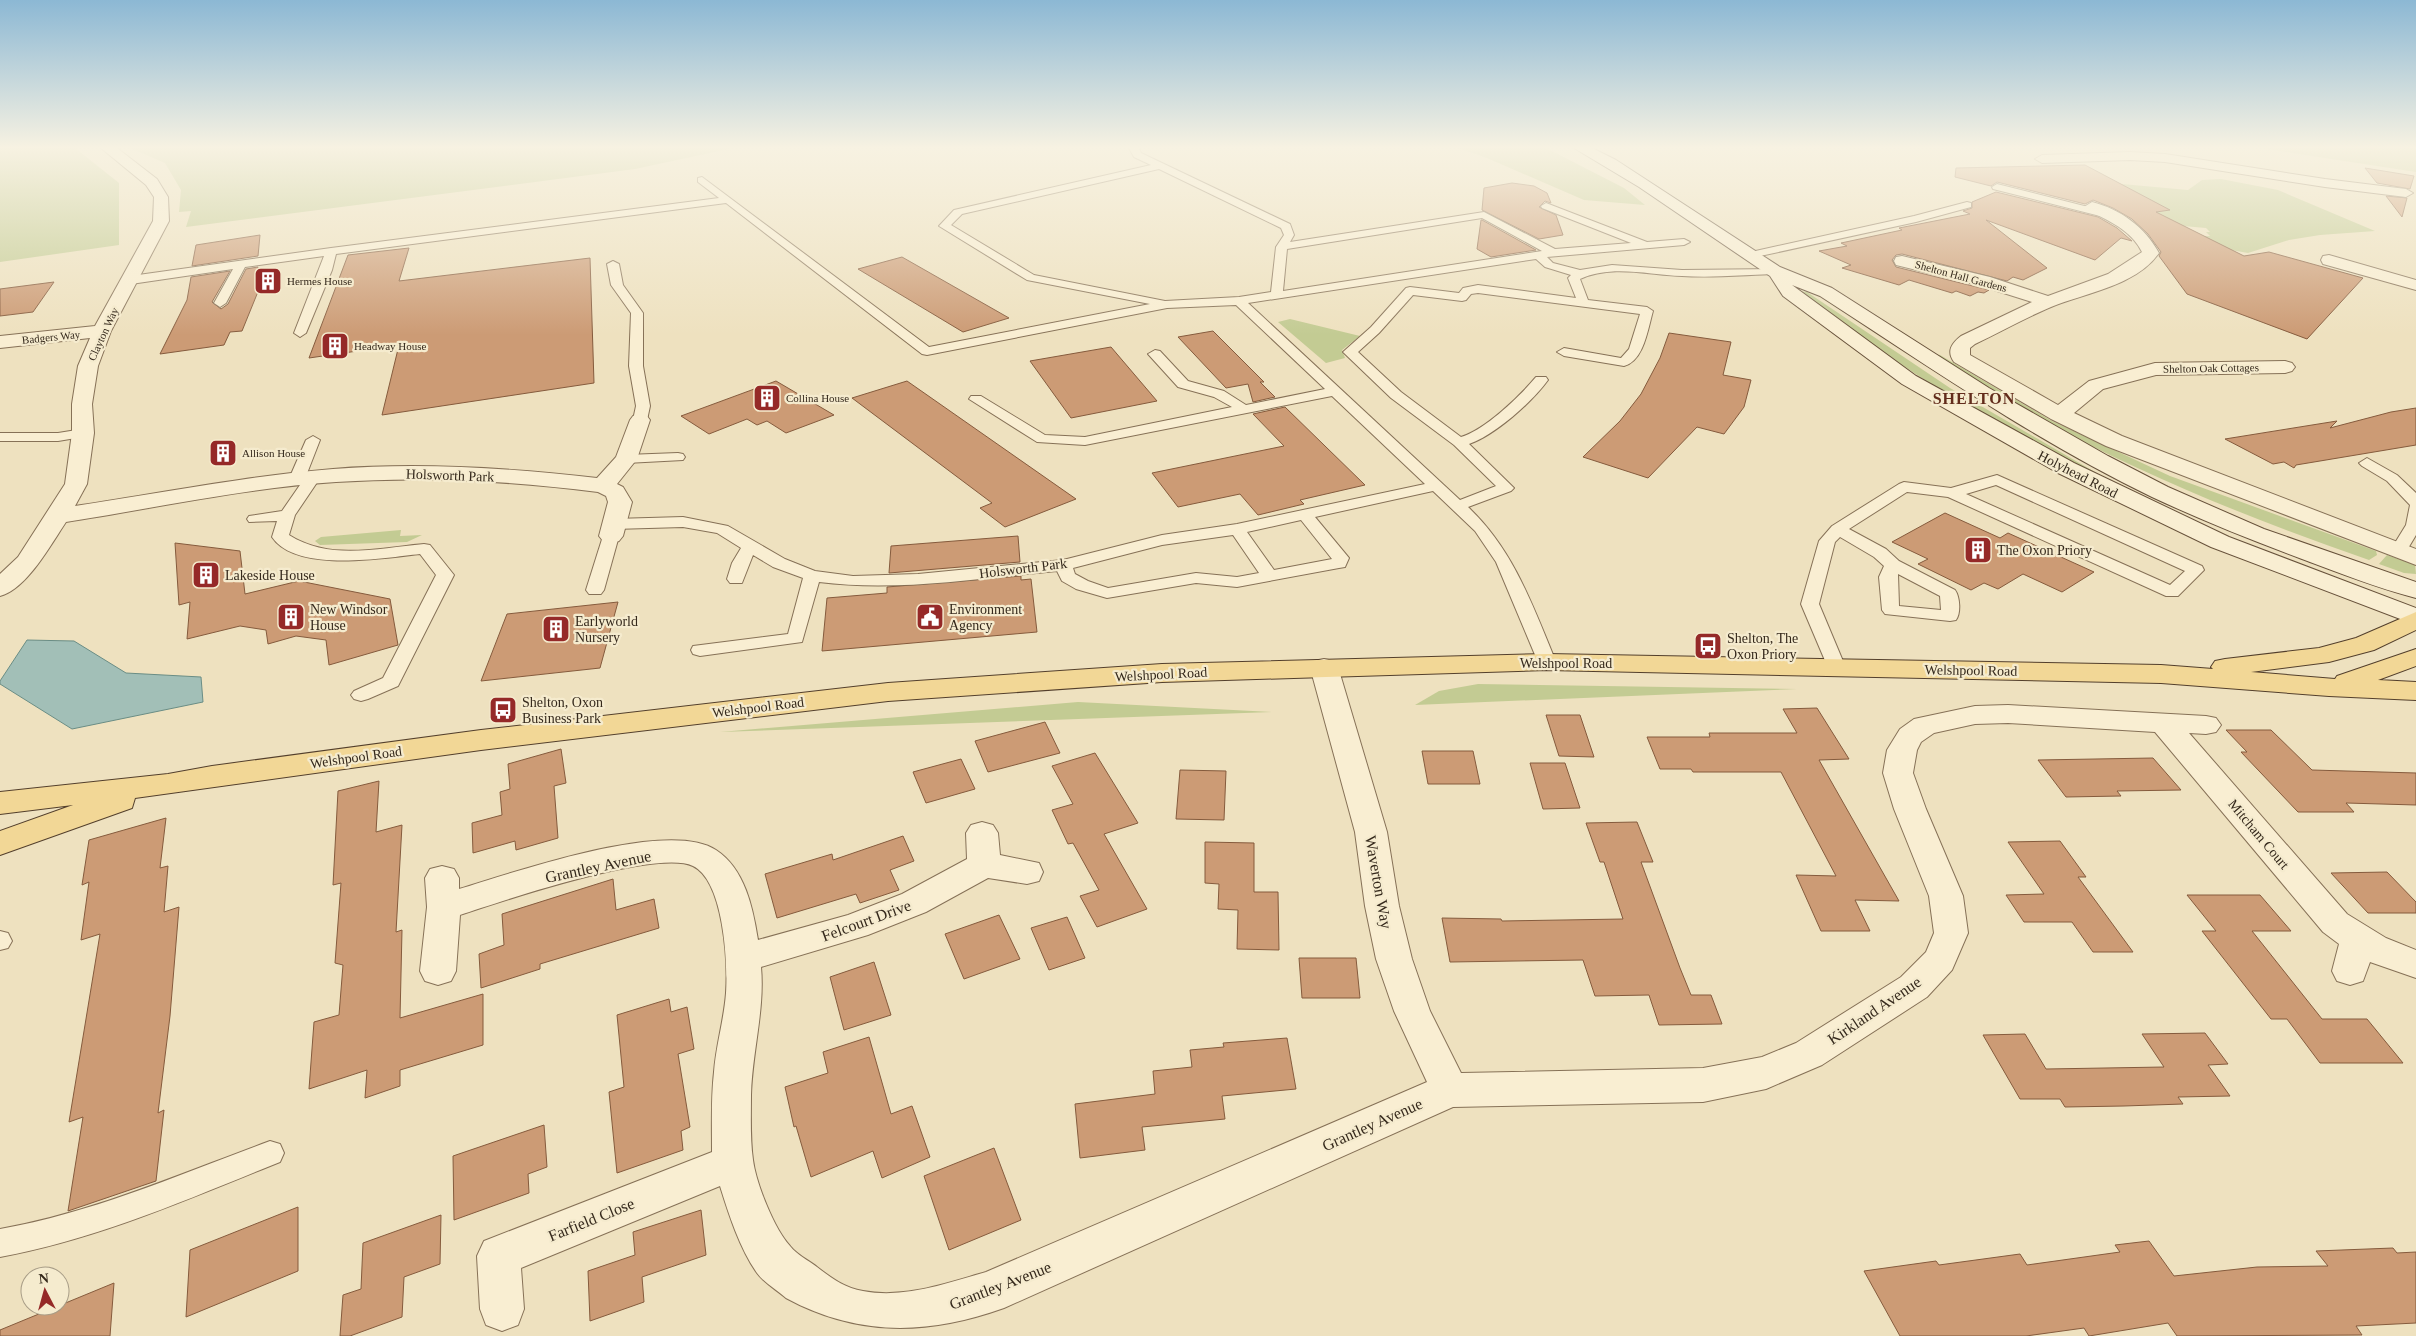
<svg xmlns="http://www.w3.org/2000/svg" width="2416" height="1336" font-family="'Times New Roman',serif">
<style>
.green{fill:#c3cb93}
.water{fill:#a2bfb7;stroke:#6a8d85}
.building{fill:#cc9b75;stroke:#855b3d}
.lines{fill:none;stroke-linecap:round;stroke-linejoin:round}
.lane-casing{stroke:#867157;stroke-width:2}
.street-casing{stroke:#867157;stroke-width:2}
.secondary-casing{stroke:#68523b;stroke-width:2}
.primary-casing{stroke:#533f2c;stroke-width:2}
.lane{fill:#f9eed2;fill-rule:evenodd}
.street{fill:#f9eed2;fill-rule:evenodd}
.secondary{fill:#f9eed2;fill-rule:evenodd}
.primary{fill:#f2d796;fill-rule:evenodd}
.labels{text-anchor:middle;stroke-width:4.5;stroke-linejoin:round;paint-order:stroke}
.far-street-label{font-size:11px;fill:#35291c;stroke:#f5ebce}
.far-poi-label{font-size:11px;fill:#35291c;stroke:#f5ebce;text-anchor:start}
.street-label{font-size:14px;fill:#35291c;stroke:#f5ebce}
.poi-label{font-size:14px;fill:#35291c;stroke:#f5ebce;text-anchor:start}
.far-district-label{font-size:16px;font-weight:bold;letter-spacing:1px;fill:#622c1b;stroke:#f5ebce}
.near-street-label{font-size:16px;fill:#35291c;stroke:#f5ebce}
</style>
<rect width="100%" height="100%" fill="#eee1bf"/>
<!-- green -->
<g class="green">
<polygon points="0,148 75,148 119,183 119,245 0,262"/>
<polygon points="130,148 733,148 635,169 186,227 191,211 179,212 181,190 165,163"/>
<polygon points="1458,148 1546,148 1624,188 1645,205 1584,200 1487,158"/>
<polygon points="2260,148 2416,148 2416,172"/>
<polygon points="2221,179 2278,190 2375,231 2320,235 2289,240 2248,253 2191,243 2203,236 2210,236 2206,232 2210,232 2206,228 2160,224 2154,213 2162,211 2111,183 2188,190 2202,180"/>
<polygon points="1798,291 1807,292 1950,388 2167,514 1952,398 1846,328"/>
<polygon points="1290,319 1360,336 1342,350 1345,358 1326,363 1278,322"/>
<path d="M1925 352 1940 355 2052 421 2170 476 2376 551 2377 555 2369 560C2257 521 2146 477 2042 420 2003 398 1964 374 1925 352Z"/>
<polygon points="401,530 400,536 422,535 407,542 320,545 315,541 321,537"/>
<polygon points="2387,555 2415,565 2416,574 2404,573 2379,564"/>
<polygon points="1478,684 1797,689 1415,705 1439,691"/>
<polygon points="1078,702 1272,712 720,732"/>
</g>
<!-- water -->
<polygon class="water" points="27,640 74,641 126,673 201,677 203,702 72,729 0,684 0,681"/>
<!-- building -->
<g class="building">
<polygon points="2085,165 2170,210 2156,212 2244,256 2269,252 2363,278 2307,339 2187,294 2159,256 2161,252 2148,234 2132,219 2113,208 2093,200 2085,204 1997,182 1991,186 1955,177 1956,168"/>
<polygon points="2365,168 2414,176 2410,189 2377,183"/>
<polygon points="1512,183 1534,186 1547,193 1551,203 1545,201 1539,207 1556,215 1563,235 1539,239 1482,210 1484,188"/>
<polygon points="1996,192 2098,217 2117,228 2132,241 2121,238 2095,260 1986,220 2047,268 2023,280 2013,277 2007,281 1902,254 1896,255 1892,260 1896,267 1989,290 1984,293 1978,292 1970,296 1956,291 1952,293 1909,280 1899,285 1842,268 1851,265 1819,251 1847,246 1841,243 1902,230 1899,228 1970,214 1963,211 1972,208 1972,202"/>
<polygon points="2386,196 2407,198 2402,217"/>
<polygon points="1481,220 1482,220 1536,250 1491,257 1477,249"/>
<polygon points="260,235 258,256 192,266 196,245"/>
<polygon points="409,248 399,281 590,258 594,383 382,415 399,345 309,358 348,255"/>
<polygon points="902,257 1009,318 963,332 858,269"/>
<polygon points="258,267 257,273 266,272 242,331 230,332 224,345 160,354 187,300 191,277 230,271 212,302 221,309 228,304 246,269"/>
<polygon points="54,282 33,312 0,316 0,289"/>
<polygon points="1213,331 1264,382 1260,382 1275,397 1253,402 1248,384 1226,388 1178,337"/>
<polygon points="1669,333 1731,342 1723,375 1751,380 1744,407 1724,434 1697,427 1648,478 1583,457 1620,421 1641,394 1660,358"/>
<polygon points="1111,347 1157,401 1071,418 1030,361"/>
<polygon points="776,381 834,415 786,433 767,421 757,425 747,419 709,434 681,416"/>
<polygon points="907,381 1076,499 1005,527 980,508 992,503 852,398"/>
<polygon points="1285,407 1365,485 1300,500 1304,504 1258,515 1240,494 1178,507 1152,473 1284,446 1253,414"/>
<polygon points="2416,408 2416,445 2296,465 2294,468 2284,462 2273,464 2225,439 2337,421 2330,428 2391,412"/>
<polygon points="1945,513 2000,538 2008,533 2094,572 2062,592 2023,574 1998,589 1984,583 1971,590 1918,564 1928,559 1892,542"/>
<polygon points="1018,536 1020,562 889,573 891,546"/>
<polygon points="175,543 240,551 245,594 299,581 390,599 398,645 329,665 326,640 296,636 268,644 266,630 240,626 187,639 190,602 179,605"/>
<polygon points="1021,576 1021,580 1031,579 1037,632 822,651 827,598 887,593 887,587"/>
<polygon points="618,602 600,668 481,681 507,614"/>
<polygon points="1817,708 1849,759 1819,760 1899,901 1855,900 1870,931 1821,931 1796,875 1836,876 1781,772 1693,772 1691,769 1660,769 1647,737 1710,737 1709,733 1797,733 1783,709"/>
<polygon points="1546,715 1580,715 1594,757 1559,756"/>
<polygon points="1045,722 1060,753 988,772 975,741"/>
<polygon points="2226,730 2271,730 2312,770 2416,773 2416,805 2346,803 2354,812 2298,812 2241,752 2247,752"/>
<polygon points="561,749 566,783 554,786 558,838 516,850 515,841 473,853 472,823 502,815 500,792 510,789 508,764"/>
<polygon points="1422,751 1473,751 1480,784 1428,784"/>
<polygon points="1095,753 1138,823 1104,834 1147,909 1097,927 1080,896 1099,890 1073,843 1068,844 1052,810 1073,804 1052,766"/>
<polygon points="2153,758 2181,790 2117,791 2121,796 2066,797 2038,760"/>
<polygon points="961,759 975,789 926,803 913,772"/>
<polygon points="1530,763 1565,763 1580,808 1543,809"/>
<polygon points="1180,770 1226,771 1224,820 1176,819"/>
<polygon points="379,781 376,832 402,825 396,932 402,930 400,1018 483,994 483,1045 400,1070 400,1086 365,1098 367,1070 309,1089 314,1022 339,1015 343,965 335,963 341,883 333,885 338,791"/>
<polygon points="166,818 160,868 168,866 164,912 179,907 170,1016 158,1113 164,1110 156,1181 68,1211 83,1117 69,1122 100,934 81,940 89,882 82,885 89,840"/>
<polygon points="1637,822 1653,862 1641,862 1680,968 1691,995 1711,995 1722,1024 1659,1025 1649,995 1595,996 1583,960 1450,962 1442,918 1501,919 1502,921 1623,919 1604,862 1600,862 1586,823"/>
<polygon points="903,836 914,861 890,870 899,890 860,903 856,894 777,918 765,874 832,854 833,860"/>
<polygon points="2060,841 2086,877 2078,877 2133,952 2093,952 2072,922 2024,922 2006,895 2044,894 2008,842"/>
<polygon points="1205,842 1254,843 1254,892 1278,892 1279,950 1237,949 1238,910 1218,909 1219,884 1205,883"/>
<polygon points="2387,872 2416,902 2416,913 2368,913 2331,873"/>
<polygon points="613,879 616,910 654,899 659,928 540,964 540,969 481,988 479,954 504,945 502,914"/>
<polygon points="2187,895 2260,895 2291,931 2252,931 2322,1019 2367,1019 2403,1063 2320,1063 2287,1019 2271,1019 2202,931 2216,931"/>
<polygon points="999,915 1020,959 964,979 945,934"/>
<polygon points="1067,917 1085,958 1049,970 1031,928"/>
<polygon points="1299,958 1356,958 1360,998 1302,998"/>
<polygon points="874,962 891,1015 844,1030 830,977"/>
<polygon points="669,999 671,1012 687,1007 694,1049 678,1054 690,1127 681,1131 683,1150 617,1173 609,1092 624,1087 617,1015"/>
<polygon points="2205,1033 2228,1064 2208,1065 2230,1096 2178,1097 2183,1104 2124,1106 2065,1107 2060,1099 2020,1099 1983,1035 2025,1034 2046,1069 2164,1067 2142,1034"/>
<polygon points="869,1037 891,1114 912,1106 930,1157 882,1178 873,1151 811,1177 796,1126 794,1127 785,1087 828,1073 823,1052"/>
<polygon points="1287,1038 1296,1089 1222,1096 1225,1119 1142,1127 1145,1150 1080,1158 1075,1104 1155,1094 1153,1071 1192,1067 1190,1050 1224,1047 1223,1043"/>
<polygon points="544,1125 547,1167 528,1174 529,1193 454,1220 453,1156"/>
<polygon points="994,1148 1021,1220 949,1250 924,1176"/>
<polygon points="298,1207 298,1271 186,1317 190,1250"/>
<polygon points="701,1210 706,1255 642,1277 644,1302 590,1321 588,1271 635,1255 633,1232"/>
<polygon points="441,1215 440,1264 404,1277 402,1317 350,1336 340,1336 343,1295 361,1289 363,1243"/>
<polygon points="2149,1241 2174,1276 2257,1267 2328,1266 2316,1251 2393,1248 2397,1253 2416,1252 2416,1323 2356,1326 2362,1335 2177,1336 2168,1323 2089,1336 2084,1328 2026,1336 1900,1336 1864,1271 1936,1261 1939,1265 2020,1254 2027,1265 2120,1252 2115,1245"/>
<polygon points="114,1283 110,1336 0,1336 0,1330"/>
</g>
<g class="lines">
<defs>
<g id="lane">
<path d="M1129 148H1139L1141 153 1290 224 1294 235 1290 242 1484 212 1555 249 1631 243 1542 208 1541 206 1546 203 1647 242 1684 239 1690 242 1684 245 1547 257 1553 263 1580 270 1612 265 1682 270 1778 269 1780 271 1774 274C1743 275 1713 278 1682 276 1649 275 1612 264 1580 279L1588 300 1647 307 1653 311C1648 328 1644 361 1624 366L1564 356 1557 352 1564 348 1621 358 1629 349 1640 314 1478 293 1471 294 1466 300 1462 301 1413 295 1379 333 1358 352 1401 392 1461 437C1486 429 1519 397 1536 377H1546L1548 380C1532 402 1495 435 1469 444L1514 488 1511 491 1468 507C1513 549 1533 606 1556 662L1554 666H1540L1538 662 1496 562 1475 531 1433 491 1315 517 1349 558 1345 567 1339 568 1237 587 1196 583 1107 598 1076 589 1062 581 1057 571C978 578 898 592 819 582L802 642 700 656 693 654 691 650 693 646 788 634 803 578 773 567 753 555 742 583H730L727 579 732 563 741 548 717 533 683 527 614 529 608 527 606 524 608 521 614 519 683 517 728 526 785 559 815 571 853 576 918 574 1063 560 1162 535 1237 524 1425 484 1332 396 1085 445 1037 442 969 399 971 396H981L1045 435 1085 437 1232 407 1214 397 1178 387 1148 354 1155 350 1160 351 1188 381 1224 391 1246 405 1325 389 1236 305 1167 308 927 355 922 354 726 203 336 254 332 270 306 333 300 337 294 333 324 256 245 267 226 303 220 307 214 303 233 269 131 284 125 280 131 276 331 248 719 198 698 182V178L702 177 929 347 1150 304 1027 280 939 226 954 210 1151 165 1134 157ZM1159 169 1281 228 1284 235 1276 247 1271 292 1239 297 1165 301 1034 275 951 225 962 214ZM1482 218 1542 251 1283 291 1287 249ZM1536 259 1545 267 1571 275 1568 278 1576 298 1478 285 1463 288 1459 293 1410 287 1406 288 1371 327 1343 352 1391 398 1454 445 1496 486 1460 500 1248 303ZM1301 520 1332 559 1274 570 1247 532ZM1233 535 1259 573 1237 577 1196 573 1108 588 1088 581 1075 574 1073 568 1162 545Z"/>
<polygon points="1997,184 2112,213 2113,215 2108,218 1993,189 1992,187"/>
<polygon points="1967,202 1971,203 1971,207 1916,222 1751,258 1745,255 1751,252 1914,216"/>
<polygon points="613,261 619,264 623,285 643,313 643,366 650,406 647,420 640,424 633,420 636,406 629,366 631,313 611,285 607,264"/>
<polygon points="83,429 90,433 88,436 58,441 0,441 0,433 58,433"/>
<path d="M313 436 320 440 306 476 312 473 320 478 295 515 289 535C330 561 378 548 424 544L430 545 454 575 398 686 368 699 361 701 354 699 351 695 354 691 383 678 436 575 420 554C383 558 296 573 272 537L277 521 249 522 247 519 249 516 282 511 302 482H292L289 479 306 440Z"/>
<polygon points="678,453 683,454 685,457 683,460 626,463 619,459 626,455"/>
<polygon points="2367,458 2397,475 2416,493 2416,535 2404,555 2392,555 2390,551 2406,525 2410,505 2387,481 2362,466 2359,463"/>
<path d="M1997 475 2202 566 2204 570 2178 596H2166L1948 497 1907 492 1849 529 1886 549 1899 561 1955 590C1960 597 1961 613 1956 620L1950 621 1885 614 1882 610 1879 577 1884 566 1874 557 1840 537 1835 542 1819 604 1845 666 1843 670H1829L1801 604 1819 541 1832 526 1899 484 1904 482 1951 488ZM1996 485 2185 571 2170 585 1966 494ZM1898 574 1940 596 1941 610 1899 606Z"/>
<polygon points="611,531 617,533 619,536 604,590 601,594 589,594 586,590 603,536 605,533"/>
<polygon points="0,931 8,933 12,941 8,948 0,950"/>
<path d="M270 1141 280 1144 284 1153 280 1162C188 1199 98 1239 0 1257V1229C95 1212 180 1174 270 1141Z"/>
</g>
<g id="street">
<path d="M101 148H117L157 179 168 197 169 221 111 331 98 366 92 404 94 433 87 484 75 506C161 493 246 476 333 469 421 462 510 468 597 478L616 457 630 420 633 416 640 414 647 416 650 420 637 459 617 484 623 487 632 502 623 536 619 541 611 543 603 541 599 536 608 502 606 496 598 492C511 481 424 476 336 482 245 488 156 508 66 522 51 544 27 589 0 596V574L18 557 65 484 72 433V404L78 366 90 338 0 348V336L95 326 153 221 154 197 146 185Z"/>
<polygon points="2130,152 2165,154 2325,179 2406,189 2413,193 2406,197 2325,187 2165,162 2130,160 2042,163 2035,159 2042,155"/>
<path d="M2092 202C2120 209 2145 227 2159 253 2136 286 2085 293 2051 307 2025 318 2000 332 1975 344L1970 348V355L2058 405 2089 381 2155 363 2285 361 2292 363 2295 367 2292 371 2285 373 2156 375 2103 389 2074 413 2122 436 2416 549V565L2106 446 2051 419 1954 362C1946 351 1952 343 1961 336L2032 302 1978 285 1896 265 1894 261 1896 257 1902 256 1990 277 2048 296 2108 274 2142 252C2131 230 2108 220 2087 210L2084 207Z"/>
<polygon points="2329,255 2416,280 2416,290 2323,264 2321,260 2323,256"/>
<path d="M1324 659 1334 661 1338 667 1387 832 1399 906 1412 959 1430 1011 1461 1073 1703 1068 1762 1057 1796 1043 1901 977 1926 952 1934 933 1929 896 1894 809 1883 773 1887 750 1900 729 1914 719 1975 706 2008 705 2206 716 2216 718 2221 725 2216 732 2206 734 2189 733 2347 914 2386 938 2416 950V978L2370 962 2363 981 2350 985 2337 981 2332 971 2339 944 2323 932 2155 732 2008 723 1975 724 1934 733 1921 742 1917 750 1913 773 1926 809 1963 896 1968 933 1952 970 1927 997 1822 1065 1766 1089 1703 1102 1453 1107 1004 1308C926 1336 856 1336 786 1298 777 1290 764 1283 757 1273 740 1249 729 1215 720 1186L521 1268 524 1309 518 1325 502 1331 486 1325 480 1309 477 1256 484 1241 712 1152C712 1125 711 1098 714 1072 716 1045 724 1020 726 993 728 963 724 881 693 866 656 849 502 901 460 915L456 971 451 981 438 985 425 981 420 971 427 907 425 878 430 869 442 866 454 869 459 878V889C513 873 668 818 716 850 745 869 753 908 758 940L848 915 902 894 967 859 966 833 971 825 982 822 993 825 998 833 1000 855 1039 863 1043 872 1039 881 1027 884 988 878 926 912 868 935 761 967C765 1009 752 1053 751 1095 751 1116 750 1139 753 1160 756 1183 774 1229 790 1246 797 1255 808 1260 817 1267 831 1278 845 1288 863 1291 904 1299 947 1283 986 1272L1427 1082 1394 1011 1376 959 1365 906 1355 832 1310 667 1314 661Z"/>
</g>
<path id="secondary" d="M1574 148H1592L1616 160 1780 267 1832 288 1989 388 2108 456 2168 487 2264 529 2416 582V598C2377 588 2339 573 2302 559 2251 540 2201 520 2152 497 2036 441 1928 366 1820 296L1792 285 1916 376 2074 463 2229 537 2416 608V625L2211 547 2058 473 1902 384 1783 296 1770 276 1639 187Z"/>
<polygon id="primary" points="2416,612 2416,630 2374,650 2329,662 2251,672 2335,679 2337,676 2416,649 2416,666 2378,680 2416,682 2416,700 2329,696 2161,683 1547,670 1162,682 888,701 481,750 135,798 132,808 0,855 0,831 73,805 0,814 0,792 168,774 212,766 481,730 888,683 1162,664 1547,654 2161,665 2213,669 2211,667 2215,661 2225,659 2319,648 2356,638"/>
</defs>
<!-- lane casing -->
<use href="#lane" class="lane-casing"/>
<!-- street casing -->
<use href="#street" class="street-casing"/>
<!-- secondary casing -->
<use href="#secondary" class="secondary-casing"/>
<!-- primary casing -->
<use href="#primary" class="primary-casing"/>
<!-- lane -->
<use href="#lane" class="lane"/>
<!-- street -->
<use href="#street" class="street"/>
<!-- secondary -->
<use href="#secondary" class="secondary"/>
<!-- primary -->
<use href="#primary" class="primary"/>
</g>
<!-- sky -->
<linearGradient id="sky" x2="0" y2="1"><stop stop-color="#8cb8d4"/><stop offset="0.44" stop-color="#f7f2e2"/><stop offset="1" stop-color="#f7f2e2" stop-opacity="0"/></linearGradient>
<rect width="2416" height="335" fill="url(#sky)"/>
<!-- icons -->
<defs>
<symbol id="building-square" viewBox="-11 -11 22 22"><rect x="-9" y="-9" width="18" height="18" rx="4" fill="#952928" stroke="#f5ebce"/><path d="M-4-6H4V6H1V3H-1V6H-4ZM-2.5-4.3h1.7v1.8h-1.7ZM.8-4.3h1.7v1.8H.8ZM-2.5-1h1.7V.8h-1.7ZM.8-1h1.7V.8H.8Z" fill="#fff"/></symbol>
<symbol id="civic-square" viewBox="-11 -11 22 22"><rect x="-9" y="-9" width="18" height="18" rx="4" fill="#952928" stroke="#f5ebce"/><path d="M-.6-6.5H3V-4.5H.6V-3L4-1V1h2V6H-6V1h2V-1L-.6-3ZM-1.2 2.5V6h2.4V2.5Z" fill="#fff"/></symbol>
<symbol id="bus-square" viewBox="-11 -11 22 22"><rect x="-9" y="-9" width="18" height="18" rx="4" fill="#952928" stroke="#f5ebce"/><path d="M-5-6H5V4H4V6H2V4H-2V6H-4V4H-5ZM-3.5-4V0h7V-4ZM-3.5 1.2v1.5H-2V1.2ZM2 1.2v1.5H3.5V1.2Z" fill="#fff"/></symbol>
</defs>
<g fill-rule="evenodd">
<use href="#building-square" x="252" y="265" width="32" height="32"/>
<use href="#building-square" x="319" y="330" width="32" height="32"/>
<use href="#building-square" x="751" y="382" width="32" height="32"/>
<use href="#building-square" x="207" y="437" width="32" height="32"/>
<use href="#building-square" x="1962" y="534" width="32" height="32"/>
<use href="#building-square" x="190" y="559" width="32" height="32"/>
<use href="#building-square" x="275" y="601" width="32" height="32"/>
<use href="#civic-square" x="914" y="601" width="32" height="32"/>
<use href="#building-square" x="540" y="613" width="32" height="32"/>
<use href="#bus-square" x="1692" y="630" width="32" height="32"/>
<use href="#bus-square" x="487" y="694" width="32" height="32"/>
</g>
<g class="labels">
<!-- far-street labels -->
<g class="far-street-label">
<text transform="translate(1961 276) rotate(15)" y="4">Shelton Hall Gardens</text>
<text transform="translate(103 334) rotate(-65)" y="4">Clayton Way</text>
<text transform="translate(51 337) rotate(-6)" y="4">Badgers Way</text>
<text transform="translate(2211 368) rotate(-1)" y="4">Shelton Oak Cottages</text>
</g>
<!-- far-poi labels -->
<g class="far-poi-label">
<text x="287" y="285">Hermes House</text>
<text x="354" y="350">Headway House</text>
<text x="786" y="402">Collina House</text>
<text x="242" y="457">Allison House</text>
</g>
<!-- street labels -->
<g class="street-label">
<text transform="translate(2078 474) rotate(27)" y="5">Holyhead Road</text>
<text transform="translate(450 475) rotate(2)" y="5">Holsworth Park</text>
<text transform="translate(1023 568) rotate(-7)" y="5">Holsworth Park</text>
<text x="1566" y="668">Welshpool Road</text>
<text transform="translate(1971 670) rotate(1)" y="5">Welshpool Road</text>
<text transform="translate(1161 674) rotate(-3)" y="5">Welshpool Road</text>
<text transform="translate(758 707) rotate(-7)" y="5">Welshpool Road</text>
<text transform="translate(356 757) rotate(-8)" y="5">Welshpool Road</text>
<text transform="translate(2259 834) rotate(50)" y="5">Mitcham Court</text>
</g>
<!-- poi labels -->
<g class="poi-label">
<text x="1997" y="555">The Oxon Priory</text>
<text x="225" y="580">Lakeside House</text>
<text x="310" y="614">New Windsor<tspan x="310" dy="16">House</tspan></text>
<text x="949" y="614">Environment<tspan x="949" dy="16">Agency</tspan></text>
<text x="575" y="626">Earlyworld<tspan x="575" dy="16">Nursery</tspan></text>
<text x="1727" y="643">Shelton, The<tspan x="1727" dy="16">Oxon Priory</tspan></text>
<text x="522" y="707">Shelton, Oxon<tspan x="522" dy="16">Business Park</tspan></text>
</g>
<!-- far-district labels -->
<g class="far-district-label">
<text x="1974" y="404">SHELTON</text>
</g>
<!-- near-street labels -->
<g class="near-street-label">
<text transform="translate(598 866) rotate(-12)" y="6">Grantley Avenue</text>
<text transform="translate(1379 882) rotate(80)" y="6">Waverton Way</text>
<text transform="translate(866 920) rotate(-20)" y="6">Felcourt Drive</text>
<text transform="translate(1874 1010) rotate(-34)" y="6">Kirkland Avenue</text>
<text transform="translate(1372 1124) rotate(-24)" y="6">Grantley Avenue</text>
<text transform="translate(591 1219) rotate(-22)" y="6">Farfield Close</text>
<text transform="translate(1000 1285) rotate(-21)" y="6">Grantley Avenue</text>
</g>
</g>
<!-- north arrow -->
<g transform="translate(45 1291) rotate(354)"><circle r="24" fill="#f5ebce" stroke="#a89d87"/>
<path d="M0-4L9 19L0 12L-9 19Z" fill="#952928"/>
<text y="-8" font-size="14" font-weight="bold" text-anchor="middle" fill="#35291c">N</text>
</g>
</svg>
